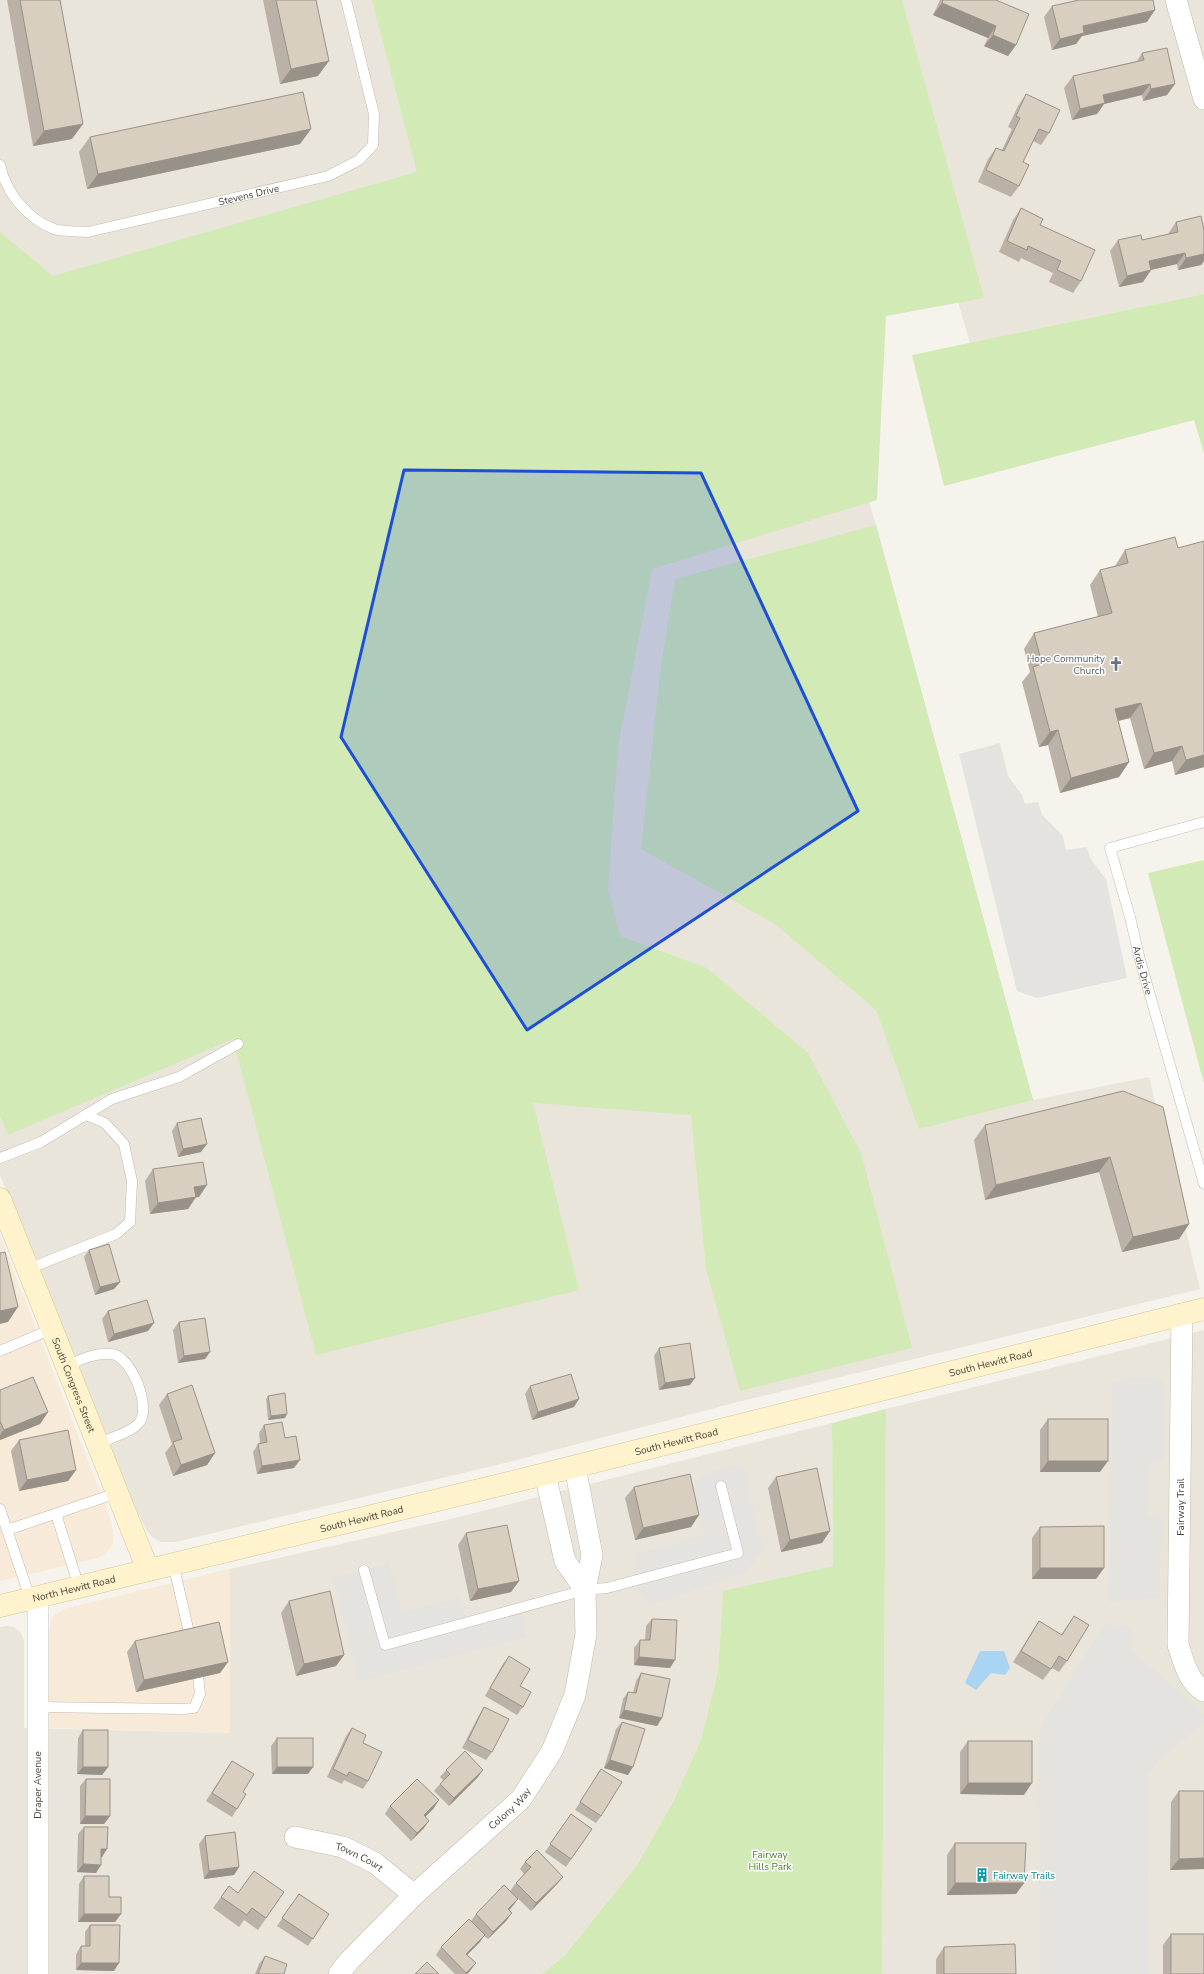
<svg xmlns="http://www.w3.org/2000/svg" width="1204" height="1974" font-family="'Nunito Sans',sans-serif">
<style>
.residential{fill:#eae5da}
.commercial{fill:#f7ead8}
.green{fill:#d2eab5}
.parking{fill:#e5e3e0}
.water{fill:#a9d4f2}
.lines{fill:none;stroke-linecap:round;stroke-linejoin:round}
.lane-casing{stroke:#c2bbae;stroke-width:11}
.street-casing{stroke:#c2bbae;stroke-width:22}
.secondary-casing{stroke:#d6c79b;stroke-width:23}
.lane{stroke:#fff;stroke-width:10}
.street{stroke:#fff;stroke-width:21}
.secondary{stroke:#fff3cd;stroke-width:22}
.wall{fill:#bab2a6}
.shaded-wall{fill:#979187}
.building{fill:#d8cfc1;stroke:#979187}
.marked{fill:#1d4ed8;fill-opacity:0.2;stroke:#1d4ed8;stroke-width:3;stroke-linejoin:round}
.labels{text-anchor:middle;stroke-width:3;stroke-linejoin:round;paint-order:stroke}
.street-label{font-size:10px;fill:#4b4439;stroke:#fff}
.worship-label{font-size:10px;fill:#5b616d;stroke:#fff;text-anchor:end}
.park-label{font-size:10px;fill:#4a7f2a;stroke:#fff}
.culture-label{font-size:10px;fill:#0d838f;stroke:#fff;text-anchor:start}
</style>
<rect width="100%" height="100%" fill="#f6f3ec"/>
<!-- residential -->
<g class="residential">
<polygon points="0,0 394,0 860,472 876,525 1033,1100 1149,1077 1200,1289 738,1402 505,1463 176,1542 160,1542 152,1537 146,1529 132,1501 0,1175"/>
<polygon points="870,0 1204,0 1204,294 970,343"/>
<polygon points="1204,1330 1204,1974 882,1974 886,1409"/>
<polygon points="832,1423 833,1566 723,1592 718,1671 701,1739 674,1800 637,1865 565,1955 542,1974 0,1974 0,1627 7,1626 14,1627 21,1633 24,1641 24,1728 230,1733 230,1569 446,1520"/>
</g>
<!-- commercial -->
<g class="commercial">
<polygon points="0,1236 109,1515 113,1531 113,1544 107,1552 98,1558 0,1581"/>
<polygon points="230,1569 230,1733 45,1728 46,1637 54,1615 67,1608"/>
</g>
<!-- green -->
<g class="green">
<polygon points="372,0 902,0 984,298 886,316 877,500 652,569 618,747 608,888 620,936 707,968 808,1053 861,1153 912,1348 740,1391 706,1269 691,1115 533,1103 579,1290 316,1355 233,1039 8,1135 0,1116 0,232 53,276 417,172"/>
<polygon points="1204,294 1204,453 1194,420 944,486 912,355"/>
<polygon points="876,525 1033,1100 919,1129 876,1010 775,924 641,849 661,666 675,579"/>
<polygon points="1204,860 1204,1084 1148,873"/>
<polygon points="886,1409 882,1974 542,1974 565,1955 637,1865 674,1800 701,1739 718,1671 723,1591 833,1566 832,1423"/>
</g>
<!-- parking -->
<g class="parking">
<polygon points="1000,743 1008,776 1022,795 1025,804 1038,802 1042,815 1063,836 1066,850 1087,847 1090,858 1106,879 1127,978 1037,998 1017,991 959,754"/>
<polygon points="1146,1377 1163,1382 1163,1461 1148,1466 1147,1514 1161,1517 1160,1598 1109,1602 1112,1383 1130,1378"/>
<polygon points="742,1464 763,1551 745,1572 650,1606 633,1581 639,1553 705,1535 692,1487 696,1481 707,1473"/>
<polygon points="389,1563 402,1612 460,1597 466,1617 517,1603 526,1637 360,1681 332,1578"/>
<polygon points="1105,1623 1124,1626 1135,1634 1127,1646 1204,1715 1204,1722 1155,1764 1150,1772 1147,1782 1149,1974 1040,1974 1039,1734 1042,1725"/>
</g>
<!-- water -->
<polygon class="water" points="980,1651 1004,1651 1010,1668 1005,1675 991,1673 976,1690 965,1683"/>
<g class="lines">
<defs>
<g id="lane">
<path id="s1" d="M0 165C6 192 27 219 54 229 64 232 77 231 88 232L328 176 359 160 373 145 374 114 346 0"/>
<path id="s2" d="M1204 822 1110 848 1130 917 1140 960 1204 1184"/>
<polyline points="0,1158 41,1142 112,1099 179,1077 238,1044"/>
<polyline points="28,1269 116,1234 130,1222 132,1181 124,1144 105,1123 86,1115"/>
<polyline points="0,1351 52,1329"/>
<path d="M67 1366C80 1360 96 1352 111 1354 131 1355 152 1407 139 1423 130 1433 110 1438 97 1444"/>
<polyline points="0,1509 30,1598"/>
<polyline points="56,1514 79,1587"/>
<polyline points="7,1530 117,1493"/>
<polyline points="173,1563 190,1637"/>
<polyline points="364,1570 385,1645 585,1590 607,1588 738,1553 721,1486"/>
<polyline points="37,1707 183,1709 194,1708 200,1694 198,1676"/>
</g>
<g id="street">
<polyline points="1176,0 1204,99"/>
<path d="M1182 1314 1178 1645C1184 1662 1188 1682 1204 1691"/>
<polyline points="545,1474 565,1561 585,1590"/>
<polyline points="38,1597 38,1974"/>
<path id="s3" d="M295 1837 343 1847 375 1863 414 1895"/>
<path id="s4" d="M339 1974 349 1961 414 1895 521 1799 552 1751 575 1695 586 1634 585 1590 592 1555 575 1467"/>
</g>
<g id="secondary">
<path id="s5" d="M0 1199 148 1570"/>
<path id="s6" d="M0 1606 545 1474 1204 1309"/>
</g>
</defs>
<!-- lane casing -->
<use href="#lane" class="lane-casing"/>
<!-- street casing -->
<use href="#street" class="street-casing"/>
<!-- secondary casing -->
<use href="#secondary" class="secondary-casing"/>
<!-- lane -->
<use href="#lane" class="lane"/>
<!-- street -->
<use href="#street" class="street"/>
<!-- secondary -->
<use href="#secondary" class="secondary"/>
</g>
<!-- wall -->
<g class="wall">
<polygon points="7,0 60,0 72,139 33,146"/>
<polygon points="263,0 316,0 318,76 280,84"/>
<polygon points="940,0 996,0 1016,45 1008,56 984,46 988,38 933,15"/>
<polygon points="1052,6 1147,22 1082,36 1076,44 1052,50 1044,17"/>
<polygon points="1142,53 1167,95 1143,101 1142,95 1104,104 1097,114 1072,120 1064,88 1073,76 1137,61"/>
<polygon points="1026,94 1049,133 1041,145 1033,141 1023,162 1019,186 1011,197 978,182 988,159 996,148 1002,150 1012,129 1008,127 1018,106"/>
<polygon points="311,129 300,144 87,189 79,152 90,137"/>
<polygon points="1021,208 1040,225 1081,281 1073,293 1049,282 1053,273 1021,258 1019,262 999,252 1013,220"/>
<polygon points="1176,222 1204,230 1204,261 1201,265 1178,270 1177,264 1151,270 1143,282 1119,287 1110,251 1118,240 1142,240 1168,234"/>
<polygon points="1125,550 1204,767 1175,775 1172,761 1144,769 1130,718 1118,721 1129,762 1119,777 1060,793 1048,745 1039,747 1022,682 1030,672 1024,649 1034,633 1098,617 1090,585 1100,570 1115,566"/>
<polygon points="1123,1091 1189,1224 1179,1239 1122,1252 1099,1172 985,1200 974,1140 985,1125"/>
<polygon points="177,1123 201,1152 178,1157 172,1131"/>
<polygon points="153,1169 199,1197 196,1197 188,1209 150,1214 145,1181"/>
<polygon points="89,1250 120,1282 114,1289 95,1295 84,1257"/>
<polygon points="108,1311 148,1331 108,1342 102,1319"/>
<polygon points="179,1322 210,1352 205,1359 178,1363 173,1330"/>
<polygon points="659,1348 695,1378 690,1385 659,1390 654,1356"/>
<polygon points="530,1386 574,1407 532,1420 525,1394"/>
<polygon points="0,1390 48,1412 40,1424 0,1440"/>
<polygon points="167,1394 215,1453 207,1465 173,1476 165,1453 172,1444 159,1405"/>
<polygon points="268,1396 285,1418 268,1420 266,1399"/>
<polygon points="1048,1419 1100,1472 1040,1472 1040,1430"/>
<polygon points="264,1425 285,1438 294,1468 257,1474 253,1452 258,1444 260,1443 259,1433"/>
<polygon points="19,1440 76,1470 68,1481 19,1491 11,1451"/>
<polygon points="776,1477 822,1543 781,1552 768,1488"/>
<polygon points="634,1487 699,1515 691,1527 635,1540 625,1498"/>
<polygon points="1040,1527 1104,1568 1096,1579 1032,1579 1032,1538"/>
<polygon points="466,1533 519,1581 511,1592 470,1601 458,1545"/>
<polygon points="289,1601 344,1655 336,1666 296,1676 281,1613"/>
<polygon points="1074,1616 1067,1661 1059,1672 1052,1668 1043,1680 1013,1662 1031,1633 1039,1621 1061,1635"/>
<polygon points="652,1619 670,1668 634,1665 634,1648 640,1640 645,1640 646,1626"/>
<polygon points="135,1641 228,1662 220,1673 136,1692 127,1652"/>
<polygon points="509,1656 520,1686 523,1707 517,1715 485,1696 503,1664"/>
<polygon points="641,1673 657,1726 619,1718 623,1699 628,1692 633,1693 636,1681"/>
<polygon points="484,1707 492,1752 486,1760 462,1748 479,1715"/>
<polygon points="622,1722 628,1775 604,1768 616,1729"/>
<polygon points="352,1728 363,1743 368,1781 363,1789 344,1780 342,1784 327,1777 346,1736"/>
<polygon points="83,1730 108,1767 102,1775 77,1774 78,1738"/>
<polygon points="277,1738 308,1774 272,1774 271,1746"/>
<polygon points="968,1741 1024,1795 960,1794 960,1752"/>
<polygon points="232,1761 243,1792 237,1809 232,1817 206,1801"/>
<polygon points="601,1769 601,1816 596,1823 575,1810"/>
<polygon points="446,1770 478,1777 449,1806 434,1791 440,1784 443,1780 440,1777"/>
<polygon points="86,1779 110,1816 104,1824 80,1824 80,1786"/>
<polygon points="1179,1791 1204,1869 1170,1870 1171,1802"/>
<polygon points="390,1806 434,1808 425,1817 424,1828 411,1841 385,1814"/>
<polygon points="571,1814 592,1829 566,1867 545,1852"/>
<polygon points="84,1827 102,1857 101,1857 96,1873 77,1872 78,1834"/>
<polygon points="205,1836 239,1867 234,1875 204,1879 199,1844"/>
<polygon points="955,1843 1024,1883 1016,1894 947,1895 947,1855"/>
<polygon points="525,1862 563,1877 557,1884 531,1911 510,1891 516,1883 524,1874 520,1869"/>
<polygon points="84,1876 109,1897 121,1914 115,1922 78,1922 79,1884"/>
<polygon points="229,1886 238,1893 284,1892 258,1930 244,1920 239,1927 213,1908"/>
<polygon points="299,1894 329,1914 308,1946 277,1926"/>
<polygon points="518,1899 509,1910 512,1913 506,1921 488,1939 484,1936 479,1943 467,1955 470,1971 467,1974 455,1974 436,1955 441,1947 471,1921 476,1914"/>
<polygon points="90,1925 114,1971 76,1970 76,1954 81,1946 85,1946 85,1932"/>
<polygon points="1171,1934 1204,1974 1163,1974 1163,1945"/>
<polygon points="944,1947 1016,1974 936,1974 936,1959"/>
<polygon points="265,1956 284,1974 255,1974 259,1964"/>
</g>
<!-- shaded-wall -->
<g class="shaded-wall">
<polygon points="942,3 996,26 988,38 933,15"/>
<polygon points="1155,10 1147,22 1082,36 1076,44 1052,50 1060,39 1083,26"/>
<polygon points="993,35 1016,45 1008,56 984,46"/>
<polygon points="329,61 318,76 280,84 291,69"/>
<polygon points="1150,84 1142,95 1104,104 1097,114 1072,120 1080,109 1103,95"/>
<polygon points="1175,84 1167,95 1143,101 1151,89"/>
<polygon points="83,124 72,139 33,146 44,131"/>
<polygon points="311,129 300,144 87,189 98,174"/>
<polygon points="1185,253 1177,264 1141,272 1149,261"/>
<polygon points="1204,254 1204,261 1201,265 1178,270 1186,258"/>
<polygon points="1151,270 1143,282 1119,287 1127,276"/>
<polygon points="1141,703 1130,718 1105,724 1115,709"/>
<polygon points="1058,730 1048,745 1039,747 1050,732"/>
<polygon points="1182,746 1172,761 1144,769 1154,753"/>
<polygon points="1204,755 1204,767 1175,775 1186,760"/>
<polygon points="1129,762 1119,777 1060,793 1071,778"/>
<polygon points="207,1144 201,1152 178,1157 183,1149"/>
<polygon points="1110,1157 1099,1172 985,1200 996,1185"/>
<polygon points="207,1185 199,1197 186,1199 194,1187"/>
<polygon points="196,1197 188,1209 150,1214 158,1203"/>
<polygon points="1189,1224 1179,1239 1122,1252 1133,1237"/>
<polygon points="120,1282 114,1289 95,1295 100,1287"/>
<polygon points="18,1307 8,1322 0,1324 0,1311"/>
<polygon points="154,1323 148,1331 108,1342 114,1334"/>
<polygon points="210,1352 205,1359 178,1363 184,1356"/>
<polygon points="695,1378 690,1385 659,1390 665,1383"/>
<polygon points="579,1399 574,1407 532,1420 538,1412"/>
<polygon points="48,1412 40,1424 0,1440 0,1435 4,1430"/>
<polygon points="287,1414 285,1418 268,1420 271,1416"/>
<polygon points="215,1453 207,1465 173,1476 181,1465"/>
<polygon points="300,1460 294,1468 257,1474 262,1466"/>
<polygon points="1048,1461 1108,1461 1100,1472 1040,1472"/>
<polygon points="76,1470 68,1481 19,1491 27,1480"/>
<polygon points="699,1515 691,1527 635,1540 643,1528"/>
<polygon points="830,1531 822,1543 781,1552 790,1540"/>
<polygon points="1040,1568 1104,1568 1096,1579 1032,1579"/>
<polygon points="519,1581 511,1592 470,1601 478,1589"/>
<polygon points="344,1655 336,1666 296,1676 304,1664"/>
<polygon points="639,1657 675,1660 670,1668 634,1665"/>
<polygon points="228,1662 220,1673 136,1692 144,1680"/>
<polygon points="624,1710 662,1718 657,1726 619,1718"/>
<polygon points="610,1760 633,1767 628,1775 604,1768"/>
<polygon points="83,1767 108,1767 102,1775 77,1774"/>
<polygon points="277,1767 313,1767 308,1774 272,1774"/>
<polygon points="483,1770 478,1777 449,1806 454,1798"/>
<polygon points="968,1783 1032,1783 1024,1795 960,1794"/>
<polygon points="439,1800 434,1808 419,1823 424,1815"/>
<polygon points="85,1816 110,1816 104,1824 80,1824"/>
<polygon points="429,1821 424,1828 411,1841 417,1833"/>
<polygon points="101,1849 107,1849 102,1857 96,1857"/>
<polygon points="1204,1858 1204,1869 1170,1870 1179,1859"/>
<polygon points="83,1864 101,1865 96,1873 77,1872"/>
<polygon points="239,1867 234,1875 204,1879 209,1871"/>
<polygon points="563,1877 557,1884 531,1911 536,1903"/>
<polygon points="955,1883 1024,1883 1016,1894 947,1895"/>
<polygon points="518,1899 512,1907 502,1917 508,1909"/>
<polygon points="512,1913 506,1921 488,1939 493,1932"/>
<polygon points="84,1914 121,1914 115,1922 78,1922"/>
<polygon points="485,1935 479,1943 461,1961 466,1954"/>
<polygon points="81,1963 119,1963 114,1971 76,1970"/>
<polygon points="476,1963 470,1971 467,1974 465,1974"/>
</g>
<!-- building -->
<g class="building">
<polygon points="20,0 60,0 83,124 44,131"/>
<polygon points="276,0 316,0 329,61 291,69"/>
<polygon points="943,0 996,0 1029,14 1016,45 993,35 996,26 942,3"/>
<polygon points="1079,0 1153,0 1155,10 1083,26 1084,33 1060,39 1052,6"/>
<polygon points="1167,48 1175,84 1151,89 1150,84 1103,95 1105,103 1080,109 1073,76 1144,60 1142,53"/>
<polygon points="303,92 311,129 98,174 90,137"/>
<polygon points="1026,94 1060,110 1049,133 1039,129 1023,162 1029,165 1019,186 986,170 996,148 1004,151 1020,118 1016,116"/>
<polygon points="1021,208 1043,219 1040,225 1095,250 1081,281 1057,270 1061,261 1028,246 1027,250 1007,241"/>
<polygon points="1201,216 1204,230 1204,254 1186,258 1185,253 1149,261 1151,270 1127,276 1118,240 1141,235 1142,240 1178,232 1176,222"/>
<polygon points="1175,537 1178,548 1204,541 1204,755 1186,760 1182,746 1154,753 1141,703 1115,709 1129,762 1071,778 1058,730 1050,732 1033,667 1042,664 1034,633 1112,613 1100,570 1128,563 1125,550"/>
<polygon points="1123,1091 1163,1107 1189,1224 1133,1237 1110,1157 996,1185 985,1125"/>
<polygon points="201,1118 207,1144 183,1149 177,1123"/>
<polygon points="203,1162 207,1185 194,1187 196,1197 158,1203 153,1169"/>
<polygon points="109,1244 120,1282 100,1287 89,1250"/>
<polygon points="5,1252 18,1307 0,1311 0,1253"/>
<polygon points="147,1300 154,1323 114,1334 108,1311"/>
<polygon points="205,1318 210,1352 184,1356 179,1322"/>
<polygon points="690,1343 695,1378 665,1383 659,1348"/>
<polygon points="571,1374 579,1399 538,1412 530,1386"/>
<polygon points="33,1377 48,1412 4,1430 0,1421 0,1390"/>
<polygon points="192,1385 215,1453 181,1465 173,1442 182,1439 167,1394"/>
<polygon points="285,1393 287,1414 271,1416 268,1396"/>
<rect x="1048" y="1419" width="60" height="42"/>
<polygon points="282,1422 285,1438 296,1436 300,1460 262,1466 258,1444 267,1442 264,1425"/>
<polygon points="68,1430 76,1470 27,1480 19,1440"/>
<polygon points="817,1468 830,1531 790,1540 776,1477"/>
<polygon points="690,1474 699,1515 643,1528 634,1487"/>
<polygon points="507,1525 519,1581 478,1589 466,1533"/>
<polygon points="1104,1526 1104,1568 1040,1568 1040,1527"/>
<polygon points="330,1591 344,1655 304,1664 289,1601"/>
<polygon points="1074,1616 1089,1625 1067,1661 1059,1656 1051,1669 1021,1651 1039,1621 1062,1635"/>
<polygon points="652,1619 677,1620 675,1660 639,1657 640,1640 650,1640"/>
<polygon points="219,1622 228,1662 144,1680 135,1641"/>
<polygon points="509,1656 530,1669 520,1686 531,1692 523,1707 490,1688"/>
<polygon points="641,1673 670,1679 662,1718 624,1710 628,1692 636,1693"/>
<polygon points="484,1707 509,1719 492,1752 468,1740"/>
<polygon points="622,1722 645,1729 633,1767 610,1760"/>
<polygon points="352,1728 366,1735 363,1743 382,1752 368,1781 349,1772 347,1776 333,1769"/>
<rect x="83" y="1730" width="25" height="37"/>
<rect x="277" y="1738" width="36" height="29"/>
<rect x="968" y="1741" width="64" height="42"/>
<polygon points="465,1751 483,1770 454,1798 440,1784 450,1774 446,1770"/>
<polygon points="232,1761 254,1774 243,1792 246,1794 237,1809 212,1793"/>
<polygon points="601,1769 622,1782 601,1816 580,1802"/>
<polygon points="86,1779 110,1779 110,1816 85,1816"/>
<polygon points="417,1779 439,1800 424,1815 429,1821 417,1833 390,1806"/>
<polygon points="1179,1791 1204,1791 1204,1858 1179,1859"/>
<polygon points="571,1814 592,1829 571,1859 550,1844"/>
<polygon points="84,1827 108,1827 107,1849 101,1849 101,1865 83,1864"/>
<polygon points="235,1832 239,1867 209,1871 205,1836"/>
<polygon points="955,1843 1026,1843 1024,1883 955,1883"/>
<polygon points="537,1850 563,1877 536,1903 516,1883 531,1867 525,1862"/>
<polygon points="254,1871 284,1892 266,1918 252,1908 247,1915 221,1897 229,1886 238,1893"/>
<polygon points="84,1876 109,1876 109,1897 121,1897 121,1914 84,1914"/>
<polygon points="504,1885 518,1899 508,1909 512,1913 493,1932 476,1914"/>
<polygon points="299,1894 329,1914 313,1939 282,1918"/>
<polygon points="469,1919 485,1935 466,1954 476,1963 466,1973 441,1947"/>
<polygon points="90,1925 120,1925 119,1963 81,1963 81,1946 90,1946"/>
<rect x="1171" y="1934" width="33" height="40"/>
<polygon points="1015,1944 1016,1974 944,1974 944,1947"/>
<polygon points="265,1956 287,1964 284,1974 258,1974"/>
<polygon points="427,1962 439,1974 415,1974"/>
</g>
<!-- marked area -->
<path class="marked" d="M404 470 701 473 858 811 527 1030 341 737Z"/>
<!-- icons -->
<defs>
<symbol id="church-bare" viewBox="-9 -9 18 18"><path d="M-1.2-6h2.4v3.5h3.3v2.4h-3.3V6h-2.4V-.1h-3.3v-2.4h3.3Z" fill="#6b7280" stroke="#fff" stroke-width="2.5" paint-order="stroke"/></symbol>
<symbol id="building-bare" viewBox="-9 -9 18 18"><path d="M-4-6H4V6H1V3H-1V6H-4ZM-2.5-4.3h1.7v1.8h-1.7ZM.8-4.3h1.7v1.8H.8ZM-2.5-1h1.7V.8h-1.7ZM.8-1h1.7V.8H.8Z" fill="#0f9aa8" stroke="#fff" stroke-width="2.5" paint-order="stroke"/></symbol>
</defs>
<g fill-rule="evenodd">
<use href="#church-bare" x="1106" y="654" width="20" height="20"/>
<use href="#building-bare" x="972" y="1865" width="20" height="20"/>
</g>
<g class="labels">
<!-- street labels -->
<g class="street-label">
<text dy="4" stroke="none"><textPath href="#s1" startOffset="286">Stevens Drive</textPath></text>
<text dy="4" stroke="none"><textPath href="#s2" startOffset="224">Ardis Drive</textPath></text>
<text dy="4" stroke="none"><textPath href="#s6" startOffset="1020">South Hewitt Road</textPath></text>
<text dy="4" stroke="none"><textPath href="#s5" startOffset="200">South Congress Street</textPath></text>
<text dy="4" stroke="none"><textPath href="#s6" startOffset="696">South Hewitt Road</textPath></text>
<text transform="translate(1180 1507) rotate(-90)" y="4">Fairway Trail</text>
<text dy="4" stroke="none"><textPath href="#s6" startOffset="372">South Hewitt Road</textPath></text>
<text dy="4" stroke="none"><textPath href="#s6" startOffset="76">North Hewitt Road</textPath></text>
<text transform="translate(37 1785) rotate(-90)" y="4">Draper Avenue</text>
<text dy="4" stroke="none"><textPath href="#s4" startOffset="238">Colony Way</textPath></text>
<text dy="4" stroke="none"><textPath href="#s3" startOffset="68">Town Court</textPath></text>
</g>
<!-- worship labels -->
<g class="worship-label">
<text x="1105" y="662">Hope Community<tspan x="1105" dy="12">Church</tspan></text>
</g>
<!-- park labels -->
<g class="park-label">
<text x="770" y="1858">Fairway<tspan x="770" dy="12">Hills Park</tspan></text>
</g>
<!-- culture labels -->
<g class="culture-label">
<text x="993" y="1879">Fairway Trails</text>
</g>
</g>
</svg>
